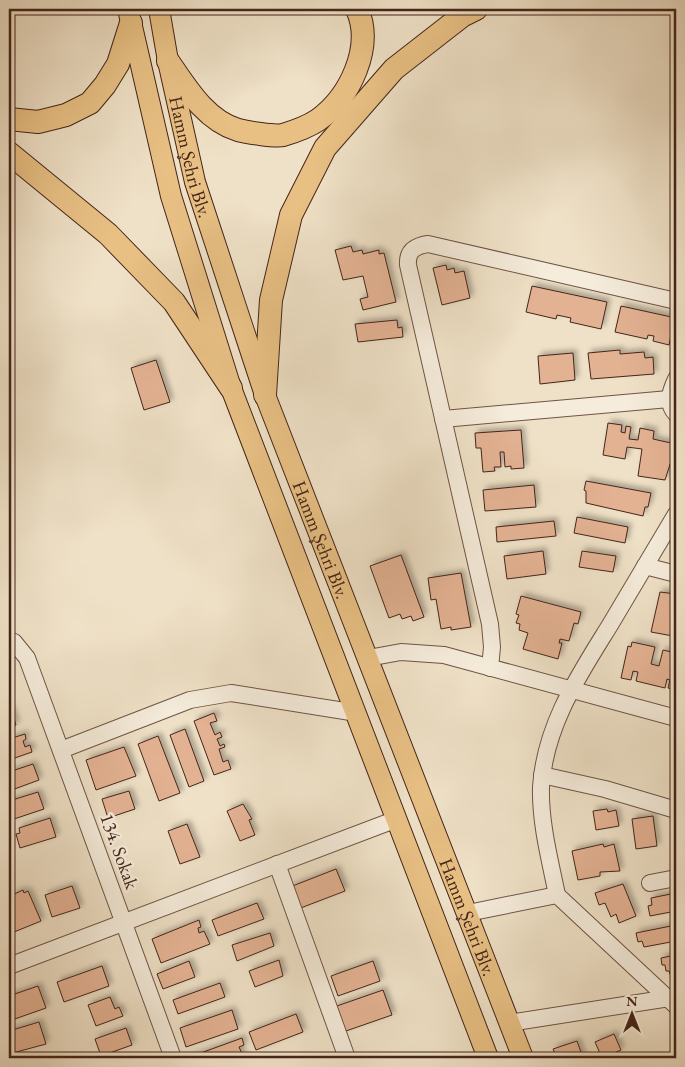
<svg xmlns="http://www.w3.org/2000/svg" width="685" height="1067" font-family="'EB Garamond',serif">
<style>
.building{fill:#e3b293;stroke:#442519;filter:url(#shadow)}
.lines{fill:none;stroke-linecap:round;stroke-linejoin:round}
.minor-casing{stroke:#6f5444;stroke-width:18}
.major-casing{stroke:#442519;stroke-width:22}
.highway-casing{stroke:#442519;stroke-width:24}
.minor{stroke:#f5ecdb;stroke-width:16}
.major{stroke:#e8c084;stroke-width:20}
.highway{stroke:#e8c084;stroke-width:22}
.labels{text-anchor:middle;stroke-width:5;stroke-linejoin:round;paint-order:stroke}
.street-label{font-size:19px;fill:#442519;stroke:#f5ecdb}
</style>
<defs>
<filter id="shadow"><feDropShadow dx="3.5" dy="-3.5" stdDeviation="2.5" flood-color="#0004"/></filter>
</defs>
<rect width="100%" height="100%" fill="#efe1c7"/>
<filter id="stains"><feTurbulence type="fractalNoise" baseFrequency=".004" numOctaves="4"/><feColorMatrix values="0 0 0 0 .2 0 0 0 0 .09 0 0 0 0 .02 0 0 0 .5 -.17"/></filter>
<radialGradient id="worn" r=".72"><stop offset=".6" stop-color="#630" stop-opacity="0"/><stop offset="1" stop-color="#630" stop-opacity=".3"/></radialGradient>
<!-- building -->
<g class="building">
<polygon points="351,246 353,252 362,250 363,254 379,250 379,254 384,253 396,302 363,310 360,299 368,297 363,276 343,280 335,250"/>
<polygon points="446,265 447,270 454,268 455,273 464,271 470,298 442,305 433,268"/>
<polygon points="532,286 607,302 601,329 570,322 571,318 557,315 556,319 526,312"/>
<polygon points="621,306 676,318 676,331 672,330 669,345 653,341 654,336 648,335 647,339 615,332"/>
<polygon points="397,320 398,328 402,327 403,337 358,342 355,324"/>
<polygon points="620,350 620,354 644,352 645,358 653,357 654,374 591,379 588,353"/>
<polygon points="573,353 575,380 540,384 538,356"/>
<polygon points="156,360 170,402 144,410 131,368"/>
<polygon points="608,423 622,425 621,432 625,433 626,426 631,427 629,439 638,440 640,428 654,431 653,439 671,443 671,446 676,447 675,458 672,458 665,480 638,476 642,449 627,447 625,459 603,455"/>
<polygon points="521,430 524,468 511,469 511,466 505,467 504,452 500,452 501,467 494,467 495,471 483,472 481,448 476,448 475,433"/>
<polygon points="586,481 651,493 648,507 645,507 643,516 586,503 586,491 584,490"/>
<polygon points="534,485 536,507 485,511 483,490"/>
<polygon points="577,517 628,527 625,543 574,533"/>
<polygon points="554,521 556,536 497,542 496,527"/>
<polygon points="543,551 546,574 507,579 504,556"/>
<polygon points="582,551 616,556 613,572 579,567"/>
<polygon points="401,555 424,617 413,621 411,616 402,619 400,614 389,618 370,566"/>
<polygon points="461,573 471,627 451,630 451,627 441,629 436,599 431,600 428,578"/>
<polygon points="660,592 676,594 673,636 651,632"/>
<polygon points="521,596 581,612 578,624 574,623 569,641 560,639 559,643 562,643 558,659 523,649 528,633 519,630 520,624 516,623 519,615 516,614"/>
<polygon points="632,642 655,647 651,664 659,666 663,650 676,653 676,690 668,688 670,680 667,679 665,688 636,681 638,672 633,671 631,680 621,678 628,646 631,647"/>
<polygon points="11,709 16,725 9,727 9,710"/>
<polygon points="214,713 217,721 210,723 215,735 220,732 222,737 217,739 220,746 224,744 225,747 219,749 223,762 228,760 231,769 214,775 194,721"/>
<polygon points="185,729 204,781 189,787 170,735"/>
<polygon points="25,734 26,739 23,741 25,747 30,745 32,752 9,760 9,739"/>
<polygon points="158,736 180,793 159,801 138,744"/>
<polygon points="124,747 136,776 96,790 86,760"/>
<polygon points="33,764 39,780 9,791 9,772"/>
<polygon points="129,791 135,809 108,818 102,799"/>
<polygon points="38,792 44,809 11,820 9,801"/>
<polygon points="243,804 252,819 249,820 255,835 240,841 227,811"/>
<polygon points="607,809 608,812 616,810 619,826 596,830 593,811"/>
<polygon points="653,816 657,846 636,849 632,819"/>
<polygon points="50,818 56,837 20,848 16,834 20,833 19,828"/>
<polygon points="187,824 200,857 180,864 168,831"/>
<polygon points="603,844 604,847 614,844 620,871 600,872 600,876 578,880 572,851"/>
<polygon points="336,869 345,891 298,909 290,887"/>
<polygon points="623,884 636,916 619,923 616,914 611,917 605,903 599,905 595,893"/>
<polygon points="72,886 80,908 52,917 45,895"/>
<polygon points="23,890 24,893 28,891 41,921 14,932 9,919 9,900 14,898 12,895"/>
<polygon points="676,893 676,911 650,916 648,906 652,905 651,898"/>
<polygon points="257,903 264,919 218,936 212,920"/>
<polygon points="199,920 201,927 198,928 199,933 204,931 210,944 161,963 152,939"/>
<polygon points="676,925 676,941 644,947 642,941 638,942 636,933"/>
<polygon points="270,933 274,946 237,961 232,945"/>
<polygon points="676,955 676,976 671,977 669,971 666,971 665,965 662,965 661,958"/>
<polygon points="279,960 283,976 255,987 249,971"/>
<polygon points="189,961 195,977 163,989 157,974"/>
<polygon points="373,961 380,981 338,996 331,976"/>
<polygon points="102,966 109,986 64,1002 57,982"/>
<polygon points="220,983 225,997 178,1014 173,1000"/>
<polygon points="38,986 46,1008 9,1021 9,996"/>
<polygon points="383,990 392,1015 343,1032 334,1007"/>
<polygon points="110,997 115,1009 119,1007 123,1016 96,1026 88,1005"/>
<polygon points="232,1010 238,1029 186,1047 180,1028"/>
<polygon points="296,1014 303,1032 256,1050 249,1032"/>
<polygon points="39,1022 46,1044 9,1054 9,1031"/>
<polygon points="126,1028 132,1045 101,1056 95,1039"/>
<polygon points="614,1034 621,1050 602,1058 595,1042"/>
<polygon points="242,1038 244,1045 239,1047 243,1056 235,1058 187,1058"/>
<polygon points="577,1041 583,1058 557,1058 553,1049"/>
</g>
<g class="lines">
<defs>
<g id="minor">
<path d="M676 379C670 392 666 403 676 414"/>
<polyline points="443,419 669,399"/>
<polyline points="645,566 676,574"/>
<polyline points="9,640 14,642 27,658 173,1058"/>
<polyline points="368,658 401,652 444,655 676,718"/>
<path d="M490 668 492 647 490 624 408 265C407 251 415 246 428 244L676 301"/>
<polyline points="61,750 190,700 231,693 357,713"/>
<polyline points="542,775 605,789 676,810"/>
<polyline points="277,864 347,1058"/>
<polyline points="650,883 676,878"/>
<path d="M557 895C550 860 540 823 541 787 545 725 579 675 610 625 632 588 654 551 676 514"/>
<polyline points="468,913 557,895 676,1006"/>
<polyline points="9,966 397,819"/>
<polyline points="509,1023 676,997"/>
</g>
<g id="major">
<polyline points="128,9 171,196 231,388 488,1058"/>
<path id="s1" d="M159 9 168 61 195 182 265 395 523 1058"/>
</g>
<g id="highway">
<path d="M168 61C186 87 205 120 238 130 246 132 275 137 283 135 293 132 309 126 318 120 350 97 374 47 357 9"/>
<polyline points="9,119 38,122 66,115 90,103 105,85 118,64 131,23"/>
<polyline points="9,153 108,234 174,302 231,388"/>
<polyline points="265,395 271,300 291,215 325,148 394,69 462,16 476,9"/>
</g>
</defs>
<!-- minor casing -->
<use href="#minor" class="minor-casing"/>
<!-- major casing -->
<use href="#major" class="major-casing"/>
<!-- highway casing -->
<use href="#highway" class="highway-casing"/>
<!-- minor -->
<use href="#minor" class="minor"/>
<!-- major -->
<use href="#major" class="major"/>
<!-- highway -->
<use href="#highway" class="highway"/>
</g>
<g class="labels">
<!-- street labels -->
<g class="street-label">
<text dy="7" stroke="none"><textPath href="#s1" startOffset="151">Hamm Şehri Blv.</textPath></text>
<text dy="7" stroke="none"><textPath href="#s1" startOffset="556">Hamm Şehri Blv.</textPath></text>
<text transform="translate(120 851) rotate(70)" y="7">134. Sokak</text>
<text dy="7" stroke="none"><textPath href="#s1" startOffset="961">Hamm Şehri Blv.</textPath></text>
</g>
</g>
<!-- margin -->
<rect width="685" height="1067" fill="none" stroke="#efe1c7" stroke-width="30"/>
<rect x="10" y="10" width="665" height="1047" fill="none" stroke="#442519" stroke-width="2.5"/>
<rect x="15" y="15" width="655" height="1037" fill="none" stroke="#442519"/>
<!-- north arrow -->
<g transform="translate(632 1014)" stroke="#f5ecdb" stroke-width="4" paint-order="stroke">
<path d="M0-4L9 19L0 12L-9 19Z" fill="#442519"/>
<text y="-8" font-size="14" font-weight="bold" text-anchor="middle" fill="#442519">N</text>
</g>
<rect width="100%" height="100%" filter="url(#stains)"/>
<rect width="100%" height="100%" fill="url(#worn)"/>
</svg>
